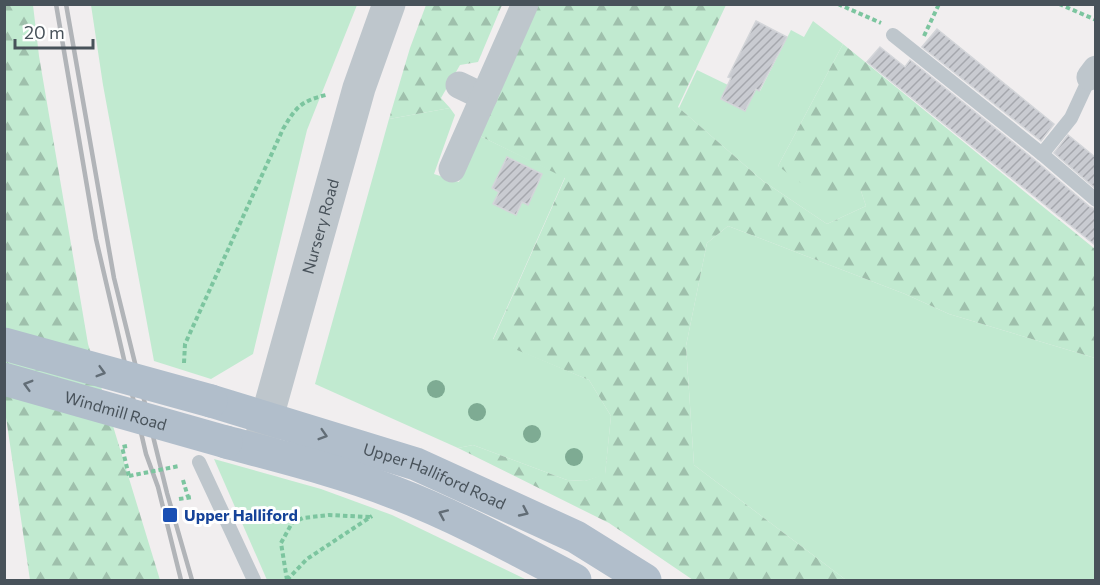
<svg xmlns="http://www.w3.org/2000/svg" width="1100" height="585" font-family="Commissioner,sans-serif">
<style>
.green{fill:#c1ead0}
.forest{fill:url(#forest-firs)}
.building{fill:url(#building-hatch);stroke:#d3d5d9;stroke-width:1.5}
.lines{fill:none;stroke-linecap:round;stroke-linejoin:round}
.path{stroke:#7cc59f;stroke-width:4;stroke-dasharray:4.5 3;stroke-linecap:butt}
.service{stroke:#bec6cc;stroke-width:14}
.minor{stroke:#bec6cc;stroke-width:27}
.tertiary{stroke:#bec6cc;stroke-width:33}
.primary{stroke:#b1becb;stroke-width:33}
.rail{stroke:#b1b4b8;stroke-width:4.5}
.path-bridge{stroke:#7cc59f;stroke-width:4;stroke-dasharray:4.5 3;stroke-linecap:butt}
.primary-bridge{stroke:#b1becb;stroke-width:33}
.tree{fill:#7eab93}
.oneway{stroke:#626d76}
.transit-dot{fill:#1a4fb4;stroke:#fff;stroke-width:2}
.labels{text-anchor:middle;stroke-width:6;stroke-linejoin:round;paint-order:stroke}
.street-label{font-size:16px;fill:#48525a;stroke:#fff}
.transit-label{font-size:16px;font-weight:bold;fill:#164399;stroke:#fff;text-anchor:start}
</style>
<defs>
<pattern id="forest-firs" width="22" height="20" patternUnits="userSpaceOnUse" patternTransform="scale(1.5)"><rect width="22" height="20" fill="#c1ead0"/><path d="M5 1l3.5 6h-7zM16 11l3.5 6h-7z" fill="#9fc0ac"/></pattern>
<pattern id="building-hatch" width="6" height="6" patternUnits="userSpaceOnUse" patternTransform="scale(1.5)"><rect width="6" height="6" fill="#c9cbd1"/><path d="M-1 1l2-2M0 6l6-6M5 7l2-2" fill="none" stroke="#a5a7ad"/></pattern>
</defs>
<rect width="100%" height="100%" fill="#f1eeef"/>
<!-- green -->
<g class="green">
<polygon points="91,5 357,5 307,130 253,354 211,379 154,361 103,85"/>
<polygon points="813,21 843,44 778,166 861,191 866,206 827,224 763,181 679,108 697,70 728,85 721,99 756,89 760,91 791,30 804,37"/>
<polygon points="450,108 455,115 434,174 459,182 480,136 565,177 493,339 589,380 611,416 605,475 585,481 567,480 473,445 458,448 315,384 389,119"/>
<polygon points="728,226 905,294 949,314 1095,358 1095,580 846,580 694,465 686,346 707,243"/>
<polygon points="214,459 321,489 392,515 527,580 267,580"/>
</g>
<!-- forest -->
<g class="forest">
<polygon points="4,5 33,5 39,56 88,344 160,580 30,580 4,404"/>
<polygon points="426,5 502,5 478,62 460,65 441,98 450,108 389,119 410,48"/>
<polygon points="535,5 726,5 678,107 763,181 827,224 866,206 861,191 829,204 778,166 843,44 1095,249 1095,358 949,314 905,294 728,226 707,243 686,346 694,465 846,580 693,580 609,523 458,448 473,445 567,480 585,481 605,474 611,416 589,380 493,340 565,178 480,136"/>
</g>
<!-- building -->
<g class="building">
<polygon points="756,21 787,37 759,91 756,89 745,111 721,99 731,78 728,77"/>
<polygon points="937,29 1054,124 1041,141 922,47"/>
<polygon points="880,47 905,67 910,60 1036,161 1090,207 1095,209 1095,245 867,62"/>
<polygon points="1068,135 1095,157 1095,188 1054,153"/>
<polygon points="507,157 542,174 528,205 522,202 516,215 493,204 499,192 492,188"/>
</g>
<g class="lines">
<!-- path -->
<g class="path">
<polyline points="838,4 881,23"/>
<polyline points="1059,4 1096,20"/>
<polyline points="924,36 939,4"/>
<path d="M184 363 185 344 283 129C296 107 301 101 326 95"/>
<polyline points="127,446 122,447 129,476"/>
<polyline points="183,480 188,497"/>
<polyline points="179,499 193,497"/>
<polyline points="287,580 307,559 372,516"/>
<polyline points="287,580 281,543 292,523 303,518 329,515 370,517"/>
</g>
<!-- service -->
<g class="service">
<polyline points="893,35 1042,154 1096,200"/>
<polyline points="1042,154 1071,118 1090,77"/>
<polyline points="199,462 254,580"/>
</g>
<!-- minor -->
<g class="minor">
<polyline points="1090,77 1096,69"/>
<polyline points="459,85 484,97"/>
<polyline points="452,169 525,4"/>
</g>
<!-- tertiary -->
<path class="tertiary" id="s1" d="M259 446 359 88 389 4"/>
<!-- primary -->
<g class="primary">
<path id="s2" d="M211 401 416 464 576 537 645 580"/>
<path d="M226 442C282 457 339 471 393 492 456 516 516 549 575 580"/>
</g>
<!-- rail -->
<g class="rail">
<polyline points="56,4 96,239 146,454 158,487 181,580"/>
<polyline points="66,4 114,278 167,493 192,580"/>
</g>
<!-- path-bridge -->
<polyline class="path-bridge" points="129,476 179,466"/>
<!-- primary-bridge -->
<g class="primary-bridge">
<polyline points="4,344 211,401"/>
<path id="s3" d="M4 379 226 442"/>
</g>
</g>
<!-- trees -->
<g class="tree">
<circle cx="436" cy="389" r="9"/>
<circle cx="477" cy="412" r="9"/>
<circle cx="532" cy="434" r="9"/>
<circle cx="574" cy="457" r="9"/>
</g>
<!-- one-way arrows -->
<defs><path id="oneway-chevron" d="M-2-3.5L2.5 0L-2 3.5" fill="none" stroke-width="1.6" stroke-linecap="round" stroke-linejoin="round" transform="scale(1.5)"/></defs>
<g class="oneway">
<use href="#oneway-chevron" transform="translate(101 372) rotate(16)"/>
<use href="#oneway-chevron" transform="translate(28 385) rotate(-164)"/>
<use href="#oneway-chevron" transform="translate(323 435) rotate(17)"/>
<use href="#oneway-chevron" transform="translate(524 512) rotate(25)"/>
<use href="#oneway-chevron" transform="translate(443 514) rotate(-156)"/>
</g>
<!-- markers -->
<rect class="transit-dot" x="162" y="507" width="16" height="16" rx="3"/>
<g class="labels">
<!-- street labels -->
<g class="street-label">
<text dy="6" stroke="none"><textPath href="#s1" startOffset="228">Nursery Road</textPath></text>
<text dy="6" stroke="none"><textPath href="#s3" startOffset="116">Windmill Road</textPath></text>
<text dy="6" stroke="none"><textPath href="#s2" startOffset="236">Upper Halliford Road</textPath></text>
</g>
<!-- transit labels -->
<g class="transit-label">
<text x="184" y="521">Upper Halliford</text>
</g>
</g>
<!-- border -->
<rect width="1100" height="585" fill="none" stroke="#48525a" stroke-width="12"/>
<!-- scale -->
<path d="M15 39v9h78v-9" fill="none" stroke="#48525a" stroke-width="3"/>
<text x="24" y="39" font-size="18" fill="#48525a" stroke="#ffffff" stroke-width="4.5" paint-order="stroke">20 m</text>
</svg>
